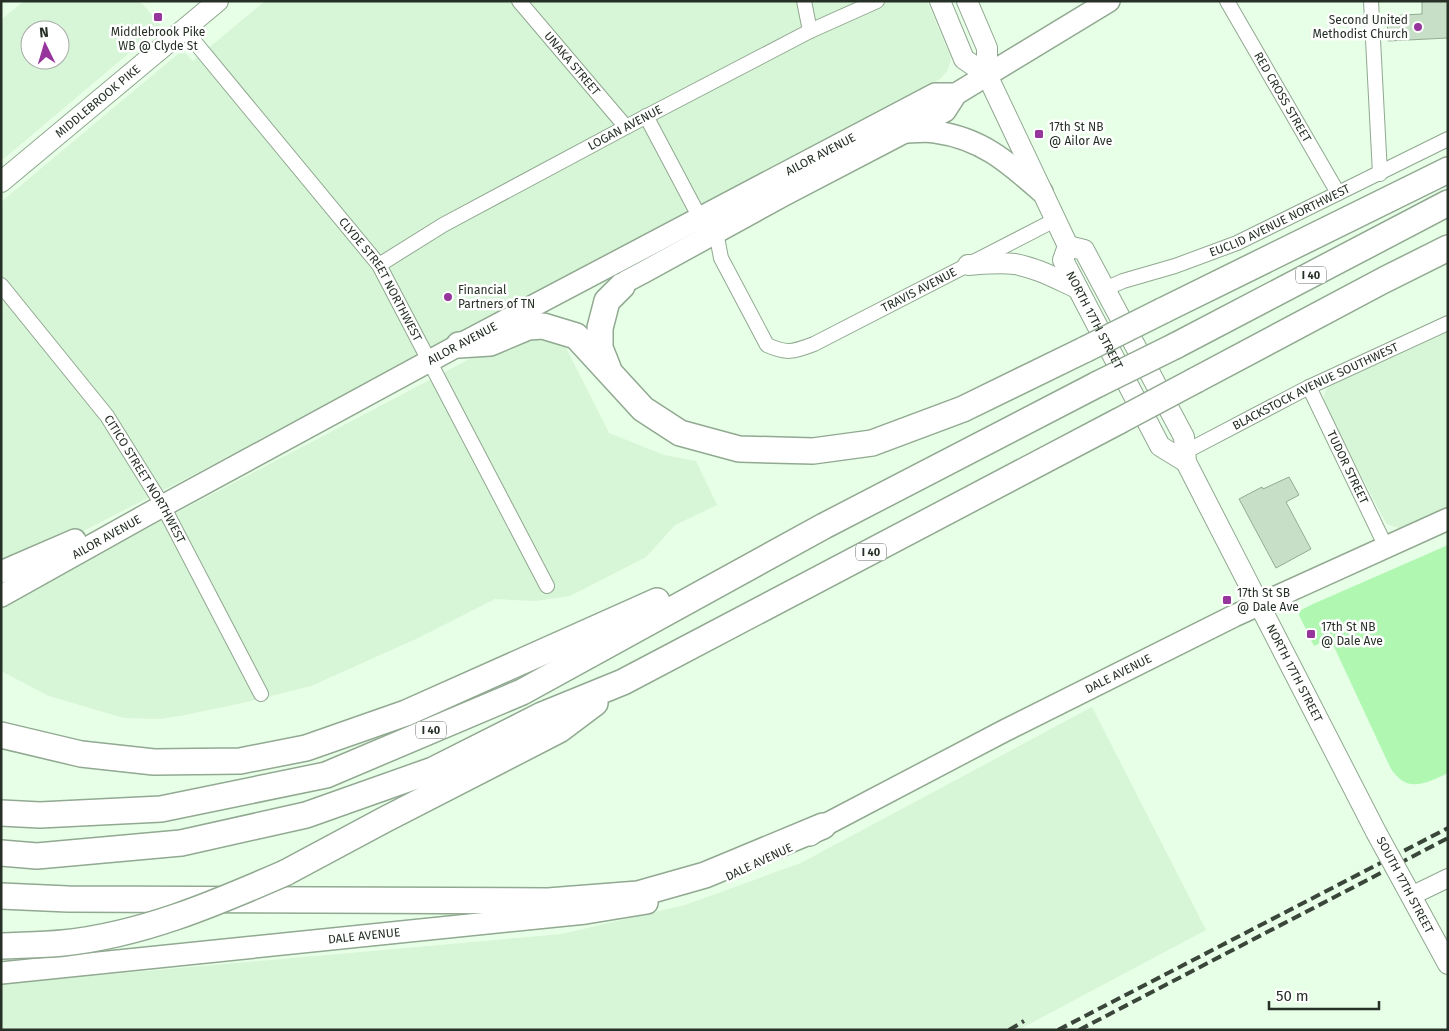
<svg xmlns="http://www.w3.org/2000/svg" width="1449" height="1031" font-family="'Fira Sans',sans-serif">
<style>
.built{fill:#d7f5d7;fill-rule:evenodd}
.green{fill:#b0f8b2}
.building{fill:#c7dfc7;stroke:#93aa93}
.lines{fill:none;stroke-linecap:round;stroke-linejoin:round}
.minor-casing{stroke:#91a891;stroke-width:16}
.tertiary-casing{stroke:#91a891;stroke-width:20}
.secondary-casing{stroke:#91a891;stroke-width:22}
.primary-casing{stroke:#91a891;stroke-width:24}
.motorway-casing{stroke:#91a891;stroke-width:28}
.minor{stroke:#fff;stroke-width:14}
.tertiary{stroke:#fff;stroke-width:18}
.secondary{stroke:#fff;stroke-width:20}
.primary{stroke:#fff;stroke-width:21}
.motorway{stroke:#fff;stroke-width:25}
.rail{stroke:#3b463b;stroke-width:4;stroke-dasharray:10 5;stroke-linecap:butt}
.secondary-bridge-casing{stroke:#91a891;stroke-width:22;stroke-linecap:butt}
.motorway-bridge-casing{stroke:#91a891;stroke-width:28;stroke-linecap:butt}
.secondary-bridge{stroke:#fff;stroke-width:20}
.motorway-bridge{stroke:#fff;stroke-width:25}
.poi-dot{fill:#96359c;stroke:#fff;stroke-width:2}
.labels{text-anchor:middle;stroke-width:5;stroke-linejoin:round;paint-order:stroke}
.shield{fill:#fff;stroke:#676e67;stroke-width:1}
.shield-label{font-size:11px;font-weight:bold;fill:#263026}
.poi-label{font-size:12px;fill:#263026;stroke:#fff;text-anchor:start}
.street-label{font-size:12px;fill:#263026;stroke:#fff}
</style>
<rect width="100%" height="100%" fill="#e6ffe6"/>
<!-- built -->
<g class="built">
<path d="M24 1H140L161 26 1 161V20ZM30 30H60V60H30Z"/>
<polygon points="265,1 927,1 951,58 948,70 940,79 763,174 408,360 187,478 46,550 1,568 1,202 178,54 185,53 193,61"/>
<polygon points="1448,326 1448,510 1403,529 1392,526 1386,523 1329,414 1324,402 1324,396 1326,390 1331,384"/>
<polygon points="524,332 561,338 609,433 664,455 696,461 717,505 675,525 646,557 570,596 535,601 495,599 418,638 311,686 242,703 185,715 160,719 124,718 49,696 1,671 1,605 483,352"/>
<polygon points="1092,707 1206,930 1018,1030 1,1030 1,984 562,934 685,905 801,863"/>
</g>
<!-- green -->
<path class="green" d="M1448 545V773C1425 784 1406 794 1390 767L1330 638 1314 646 1299 615 1301 610 1313 604Z"/>
<!-- building -->
<g class="building">
<polygon points="1422,1 1448,1 1448,38 1388,41 1387,16 1422,14"/>
<polygon points="1289,477 1299,495 1286,502 1311,549 1276,568 1239,499 1262,487 1263,489"/>
</g>
<g class="lines">
<defs>
<g id="minor">
<path id="s1" d="M519 1 626 127"/>
<polyline points="804,1 810,31"/>
<path id="s2" d="M1227 1 1338 193"/>
<polyline points="1371,1 1380,174"/>
<path id="s3" d="M184 29 379 265 547 586"/>
<polyline points="646,116 700,218"/>
<path id="s4" d="M716 232 721 258 767 345C787 354 793 352 814 344L1055 220"/>
<path id="s5" d="M379 265 443 225 626 127 810 31 877 1"/>
<path id="s6" d="M1 285 107 416 163 506 261 694"/>
<path id="s7" d="M1105 289 1123 281 1175 266 1237 243 1448 139"/>
<path id="s8" d="M1309 387 1386 547"/>
<path id="s9" d="M1185 452 1309 387 1448 323"/>
</g>
<polyline id="tertiary" points="1411,896 1448,878"/>
<g id="secondary">
<polyline points="940,1 964,59 987,75"/>
<path id="s10" d="M967 1 987 48V75L1068 246 1063 260 1160 446 1186 462"/>
<path id="s11" d="M1 182 218 1"/>
<path id="s12" d="M1068 246 1084 250 1184 437 1186 462 1376 832"/>
<path d="M968 265C983 264 999 262 1015 264 1037 268 1057 279 1077 288"/>
<polyline points="1405,885 1448,964"/>
</g>
<g id="primary">
<path d="M908 132C917 132 926 130 935 132 981 138 1008 162 1042 192"/>
<polyline points="622,286 627,281 644,272 784,195 945,111 956,94 1109,1"/>
<polyline points="1,572 75,540"/>
<path id="s13" d="M1 596 146 515 459 345 935 94H956"/>
<path id="s14" d="M810 835 823 826 1004 731 1234 616 1448 519"/>
<path id="s15" d="M1 973 586 913 647 903"/>
</g>
<g id="motorway">
<polyline points="1162,311 1448,170"/>
<polyline points="459,345 490,343 528,327 543,326 576,336 643,409 680,433 739,449 813,451 872,443 963,409 1086,349"/>
<polyline points="1175,346 1448,203"/>
<polyline points="608,368 600,348 600,328 607,301 622,286"/>
<polyline points="1196,380 1384,280 1448,248"/>
<polyline points="1,735 81,754 154,762 240,761 306,748 406,713 657,601"/>
<polyline points="1,813 40,815 161,809 326,775 522,692 824,526 1098,384"/>
<polyline points="1,853 37,856 181,843 306,815 433,770 542,715 623,682 1119,421"/>
<polyline points="285,873 384,820 559,730 595,703"/>
<polyline points="1,896 68,899 548,901 638,894 705,875 823,826"/>
</g>
</defs>
<!-- minor casing -->
<use href="#minor" class="minor-casing"/>
<!-- tertiary casing -->
<use href="#tertiary" class="tertiary-casing"/>
<!-- secondary casing -->
<use href="#secondary" class="secondary-casing"/>
<!-- primary casing -->
<use href="#primary" class="primary-casing"/>
<!-- motorway casing -->
<use href="#motorway" class="motorway-casing"/>
<!-- minor -->
<use href="#minor" class="minor"/>
<!-- tertiary -->
<use href="#tertiary" class="tertiary"/>
<!-- secondary -->
<use href="#secondary" class="secondary"/>
<!-- primary -->
<use href="#primary" class="primary"/>
<!-- motorway -->
<use href="#motorway" class="motorway"/>
<!-- rail -->
<g class="rail">
<polyline points="1009,1030 1024,1021"/>
<polyline points="1058,1030 1448,828"/>
<polyline points="1079,1030 1448,838"/>
</g>
<defs>
<polyline id="secondary-bridge" points="1376,832 1405,885"/>
<g id="motorway-bridge">
<polyline points="1086,349 1162,311"/>
<polyline points="1098,384 1175,346"/>
<polyline points="1119,421 1196,380"/>
<path d="M1 946C22 945 42 945 63 943 141 935 214 904 285 873"/>
</g>
</defs>
<!-- secondary-bridge casing -->
<use href="#secondary-bridge" class="secondary-bridge-casing"/>
<!-- motorway-bridge casing -->
<use href="#motorway-bridge" class="motorway-bridge-casing"/>
<!-- secondary-bridge -->
<use href="#secondary-bridge" class="secondary-bridge"/>
<!-- motorway-bridge -->
<use href="#motorway-bridge" class="motorway-bridge"/>
</g>
<!-- markers -->
<g class="poi-dot">
<rect x="153" y="12" width="10" height="10" rx="2.5"/>
<circle cx="1418" cy="27" r="5"/>
<rect x="1034" y="129" width="10" height="10" rx="2.5"/>
<circle cx="448" cy="297" r="5"/>
<rect x="1222" y="595" width="10" height="10" rx="2.5"/>
<rect x="1306" y="629" width="10" height="10" rx="2.5"/>
</g>
<g class="labels">
<!-- shield labels -->
<g class="shield">
<rect x="1296" y="266.5" width="30" height="17" rx="4"/>
<rect x="856" y="543.5" width="30" height="17" rx="4"/>
<rect x="416" y="721.5" width="30" height="17" rx="4"/>
</g>
<g class="shield-label">
<text x="1311" y="279">I 40</text>
<text x="871" y="556">I 40</text>
<text x="431" y="734">I 40</text>
</g>
<!-- poi labels -->
<g class="poi-label">
<text x="1408" y="24" text-anchor="end">Second United<tspan x="1408" dy="14">Methodist Church</tspan></text>
<text x="158" y="36" text-anchor="middle">Middlebrook Pike<tspan x="158" dy="14">WB @ Clyde St</tspan></text>
<text x="1049" y="131">17th St NB<tspan x="1049" dy="14">@ Ailor Ave</tspan></text>
<text x="458" y="294">Financial<tspan x="458" dy="14">Partners of TN</tspan></text>
<text x="1237" y="597">17th St SB<tspan x="1237" dy="14">@ Dale Ave</tspan></text>
<text x="1321" y="631">17th St NB<tspan x="1321" dy="14">@ Dale Ave</tspan></text>
</g>
<!-- street labels -->
<g class="street-label">
<text dy="4" stroke="none"><textPath href="#s1" startOffset="82">UNAKA STREET</textPath></text>
<text dy="4" stroke="none"><textPath href="#s2" startOffset="111">RED CROSS STREET</textPath></text>
<text dy="4" stroke="none"><textPath href="#s11" startOffset="126">MIDDLEBROOK PIKE</textPath></text>
<text dy="4" stroke="none"><textPath href="#s5" startOffset="282">LOGAN AVENUE</textPath></text>
<text dy="4" stroke="none"><textPath href="#s13" startOffset="931">AILOR AVENUE</textPath></text>
<text dy="4" stroke="none"><textPath href="#s7" startOffset="188">EUCLID AVENUE NORTHWEST</textPath></text>
<text dy="4" stroke="none"><textPath href="#s3" startOffset="319">CLYDE STREET NORTHWEST</textPath></text>
<text dy="4" stroke="none"><textPath href="#s4" startOffset="292">TRAVIS AVENUE</textPath></text>
<text dy="4" stroke="none"><textPath href="#s10" startOffset="350">NORTH 17TH STREET</textPath></text>
<text dy="4" stroke="none"><textPath href="#s13" startOffset="526">AILOR AVENUE</textPath></text>
<text dy="4" stroke="none"><textPath href="#s9" startOffset="146">BLACKSTOCK AVENUE SOUTHWEST</textPath></text>
<text dy="4" stroke="none"><textPath href="#s8" startOffset="89">TUDOR STREET</textPath></text>
<text dy="4" stroke="none"><textPath href="#s6" startOffset="242">CITICO STREET NORTHWEST</textPath></text>
<text dy="4" stroke="none"><textPath href="#s13" startOffset="121">AILOR AVENUE</textPath></text>
<text dy="4" stroke="none"><textPath href="#s12" startOffset="491">NORTH 17TH STREET</textPath></text>
<text dy="4" stroke="none"><textPath href="#s14" startOffset="348">DALE AVENUE</textPath></text>
<text transform="translate(759 862) rotate(-25)" y="4">DALE AVENUE</text>
<text transform="translate(1405 885) rotate(62)" y="4">SOUTH 17TH STREET</text>
<text dy="4" stroke="none"><textPath href="#s15" startOffset="365">DALE AVENUE</textPath></text>
</g>
</g>
<!-- border -->
<rect width="1449" height="1031" fill="none" stroke="#263026" stroke-width="5"/>
<!-- north arrow -->
<g transform="translate(45 45) rotate(355)"><circle r="24" fill="#ffffff" stroke="#a8aca8"/>
<path d="M0-4L9 19L0 12L-9 19Z" fill="#96359c"/>
<text y="-8" font-size="14" font-weight="bold" text-anchor="middle" fill="#263026">N</text>
</g>
<!-- scale -->
<path d="M1269 1001v8h110v-8" fill="none" stroke="#263026" stroke-width="2.5"/>
<text x="1276" y="1001" font-size="15" fill="#263026" stroke="#ffffff" stroke-width="4" paint-order="stroke">50 m</text>
</svg>
